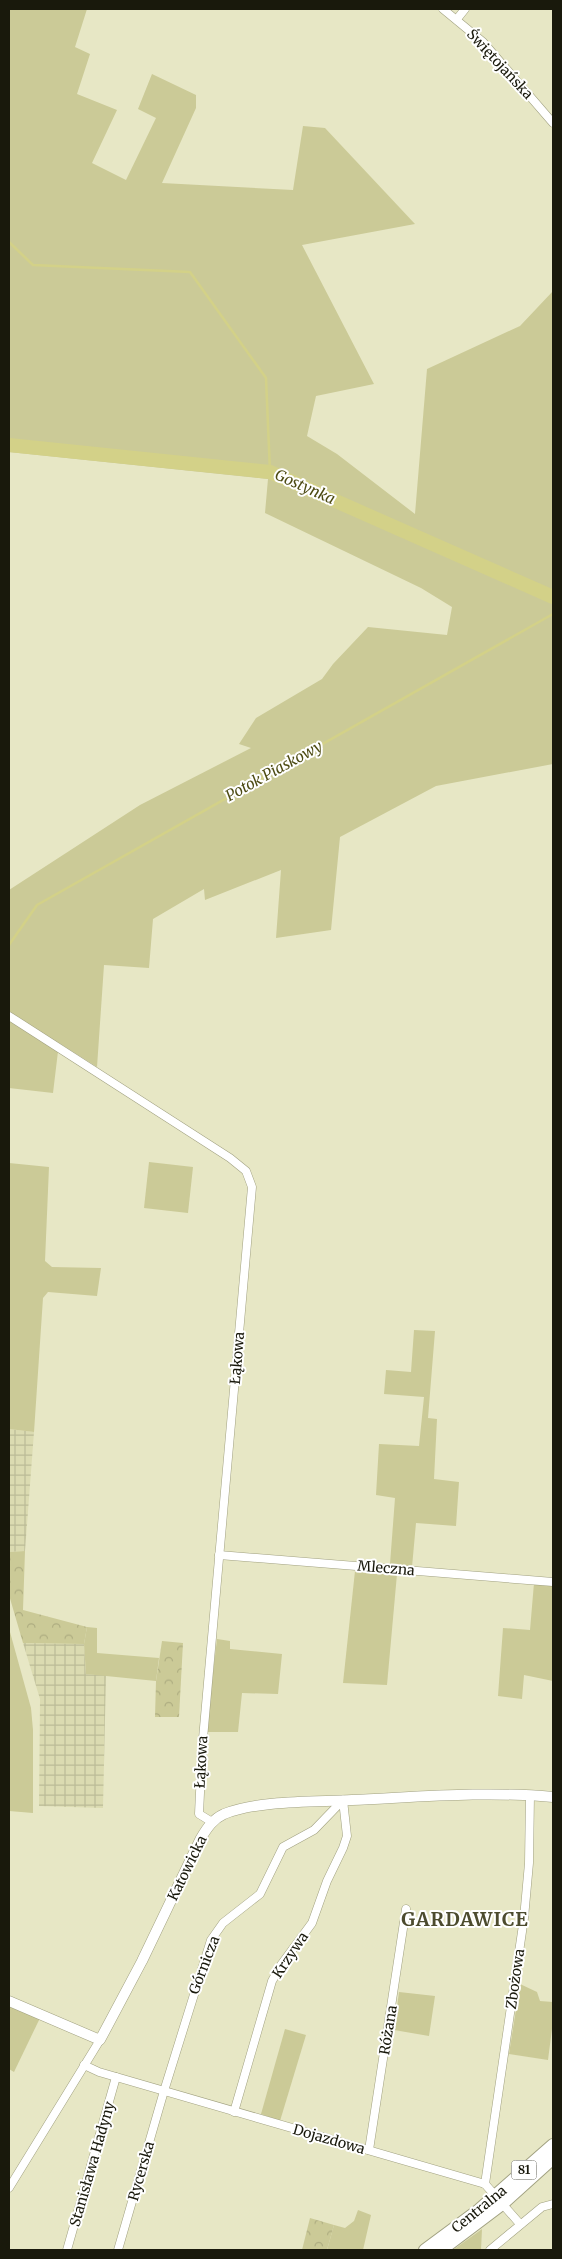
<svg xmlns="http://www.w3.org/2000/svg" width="562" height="2259" font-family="Merriweather,serif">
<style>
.industrial{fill:url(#industrial-grid)}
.green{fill:#cbca97}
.forest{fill:url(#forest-crowns)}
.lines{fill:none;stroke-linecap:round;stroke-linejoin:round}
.stream{stroke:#d3d188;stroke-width:2.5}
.river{stroke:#d3d188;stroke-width:14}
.minor-casing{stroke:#a1a181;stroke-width:9}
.tertiary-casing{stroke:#a1a181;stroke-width:11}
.primary-casing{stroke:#a1a181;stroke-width:14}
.minor{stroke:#fff;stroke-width:8}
.tertiary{stroke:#fff;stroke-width:10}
.primary{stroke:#fff;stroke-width:12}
.labels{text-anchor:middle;stroke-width:4;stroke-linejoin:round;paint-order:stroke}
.shield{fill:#fff;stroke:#5e5e55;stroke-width:1}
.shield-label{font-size:12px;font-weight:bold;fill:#19190c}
.street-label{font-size:14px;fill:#19190c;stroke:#fff}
.water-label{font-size:15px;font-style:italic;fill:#4d4b13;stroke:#fff}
.district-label{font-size:19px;font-weight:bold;letter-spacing:1px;fill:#4c4b2e;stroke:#fff}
</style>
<defs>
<pattern id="industrial-grid" width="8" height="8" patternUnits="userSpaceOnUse" patternTransform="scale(1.25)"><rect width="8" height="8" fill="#dbdbb1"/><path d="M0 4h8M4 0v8" fill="none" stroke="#bbbb97"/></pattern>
<pattern id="forest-crowns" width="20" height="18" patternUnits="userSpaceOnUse" patternTransform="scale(1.25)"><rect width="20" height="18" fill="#cbca97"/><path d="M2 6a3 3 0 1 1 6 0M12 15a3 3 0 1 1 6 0" fill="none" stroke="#aead81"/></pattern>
</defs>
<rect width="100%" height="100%" fill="#e7e7c5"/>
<!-- industrial -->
<g class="industrial">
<polygon points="9,1429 34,1432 25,1551 9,1552"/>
<polygon points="23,1643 84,1644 86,1674 106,1675 103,1808 39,1806 40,1699"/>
</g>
<!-- green -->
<g class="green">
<polygon points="10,9 87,9 75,47 90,54 77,94 117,110 92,163 126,180 156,118 138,109 152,74 196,95 196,108 162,183 293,190 303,126 325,128 415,224 302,245 374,384 316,396 307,436 337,454 415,514 427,369 520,326 553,291 553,764 436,786 340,837 331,930 276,938 281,870 205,900 204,889 153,919 149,968 104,965 97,1067 59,1043 53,1093 9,1088 9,890 140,805 251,748 239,744 256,718 322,679 333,664 368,627 447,635 452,607 421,588 265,513 268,479 9,452"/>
<polygon points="149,1162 193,1167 188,1213 144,1208"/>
<polygon points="9,1163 49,1167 45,1261 52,1267 101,1268 97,1296 48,1292 43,1298 34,1432 9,1429"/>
<polygon points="414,1330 435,1331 428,1418 437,1419 434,1479 459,1482 456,1526 416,1523 412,1567 390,1564 395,1498 376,1495 379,1444 419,1446 424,1397 384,1394 386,1370 411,1372"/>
<polygon points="355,1571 397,1574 387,1685 343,1683"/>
<polygon points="534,1583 553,1585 553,1681 524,1675 522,1699 498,1696 503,1628 530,1630"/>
<polygon points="87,1627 97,1628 97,1653 159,1658 156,1681 86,1674 84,1644"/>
<polygon points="10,1632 31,1708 33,1730 33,1813 9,1811"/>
<polygon points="217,1639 230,1641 230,1649 282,1654 278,1694 242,1693 238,1732 206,1732"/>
<polygon points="520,1984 537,1992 540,2001 553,2002 553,2021 548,2060 509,2054"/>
<polygon points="399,1992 435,1996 429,2036 394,2030"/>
<polygon points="9,2005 40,2018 14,2072 9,2069"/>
<polygon points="285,2029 306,2035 280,2121 261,2114"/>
<polygon points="358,2210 371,2215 363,2250 327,2250 334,2225 345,2228 354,2221"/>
<polygon points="482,2229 481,2250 453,2250"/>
</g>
<!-- forest -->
<g class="forest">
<polygon points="25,1551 23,1610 87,1627 84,1644 23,1643 9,1595 9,1552"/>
<polygon points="162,1641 183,1643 179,1717 155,1717 156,1681"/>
<polygon points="310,2218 334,2225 327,2250 302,2250"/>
</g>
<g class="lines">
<!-- stream -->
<g class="stream">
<polyline points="9,242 33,265 190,272 266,378 270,472"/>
<polyline points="9,945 37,905 553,614"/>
</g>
<!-- river -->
<polyline class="river" points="9,445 270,472 553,597"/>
<defs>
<g id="minor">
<polyline points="443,9 483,42 553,123"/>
<polyline points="457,19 465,9"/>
<polyline points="9,1016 230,1158 246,1171 252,1187 202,1750 199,1814 212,1822"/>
<polyline points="219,1555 553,1582"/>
<polyline points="84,2065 99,2072 485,2184 520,2224"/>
<polyline points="234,2112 272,1981 281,1965 312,1923 327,1881 343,1848 347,1836 343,1800"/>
<polyline points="369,2150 406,1909"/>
<polyline points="485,2184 524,1918 529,1863 530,1795"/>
<polyline points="9,2188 100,2040"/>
<polyline points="67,2250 116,2077"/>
<polyline points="118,2250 164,2091 211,1940 223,1923 260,1894 283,1847 314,1830 343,1800"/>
<polyline points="490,2250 542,2207 553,2204"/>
</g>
<path id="tertiary" d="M9 2001 100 2040 142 1961 201 1838C207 1828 213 1819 224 1814 259 1800 315 1802 352 1800 419 1797 486 1791 553 1797"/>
<g id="primary">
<polyline points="425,2250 479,2210 553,2145"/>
<polyline points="441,2250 502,2204 553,2158"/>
</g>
</defs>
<!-- minor casing -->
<use href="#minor" class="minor-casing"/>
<!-- tertiary casing -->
<use href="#tertiary" class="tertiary-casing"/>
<!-- primary casing -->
<use href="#primary" class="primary-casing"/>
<!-- minor -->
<use href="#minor" class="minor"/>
<!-- tertiary -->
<use href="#tertiary" class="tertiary"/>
<!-- primary -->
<use href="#primary" class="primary"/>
</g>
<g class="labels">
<!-- shield labels -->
<rect class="shield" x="511.5" y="2160.5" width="25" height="19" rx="4"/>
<g class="shield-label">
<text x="524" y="2174">81</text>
</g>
<!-- street labels -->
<g class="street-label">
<text transform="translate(500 64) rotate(47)" y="5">Świętojańska</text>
<text transform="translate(237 1358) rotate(-85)" y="5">Łąkowa</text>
<text transform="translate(386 1568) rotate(5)" y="5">Mleczna</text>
<text transform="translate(201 1762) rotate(-87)" y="5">Łąkowa</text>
<text transform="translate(187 1868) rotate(-64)" y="5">Katowicka</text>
<text transform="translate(290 1955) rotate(-56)" y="5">Krzywa</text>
<text transform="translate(204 1965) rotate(-69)" y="5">Górnicza</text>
<text transform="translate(515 1979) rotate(-82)" y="5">Zbożowa</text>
<text transform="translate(388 2030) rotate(-81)" y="5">Różana</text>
<text transform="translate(329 2139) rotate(16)" y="5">Dojazdowa</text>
<text transform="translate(92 2164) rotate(-74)" y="5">Stanisława Hadyny</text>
<text transform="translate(141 2171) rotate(-74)" y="5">Rycerska</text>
<text transform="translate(479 2209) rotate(-39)" y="5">Centralna</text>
</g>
<!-- water labels -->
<g class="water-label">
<text transform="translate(305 487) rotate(24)" y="5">Gostynka</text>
<text transform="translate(274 771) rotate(-29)" y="5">Potok Piaskowy</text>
</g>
<!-- district labels -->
<g class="district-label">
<text x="465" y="1926">GARDAWICE</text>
</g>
</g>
<!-- border -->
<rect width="562" height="2259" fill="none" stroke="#19190c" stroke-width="20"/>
</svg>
